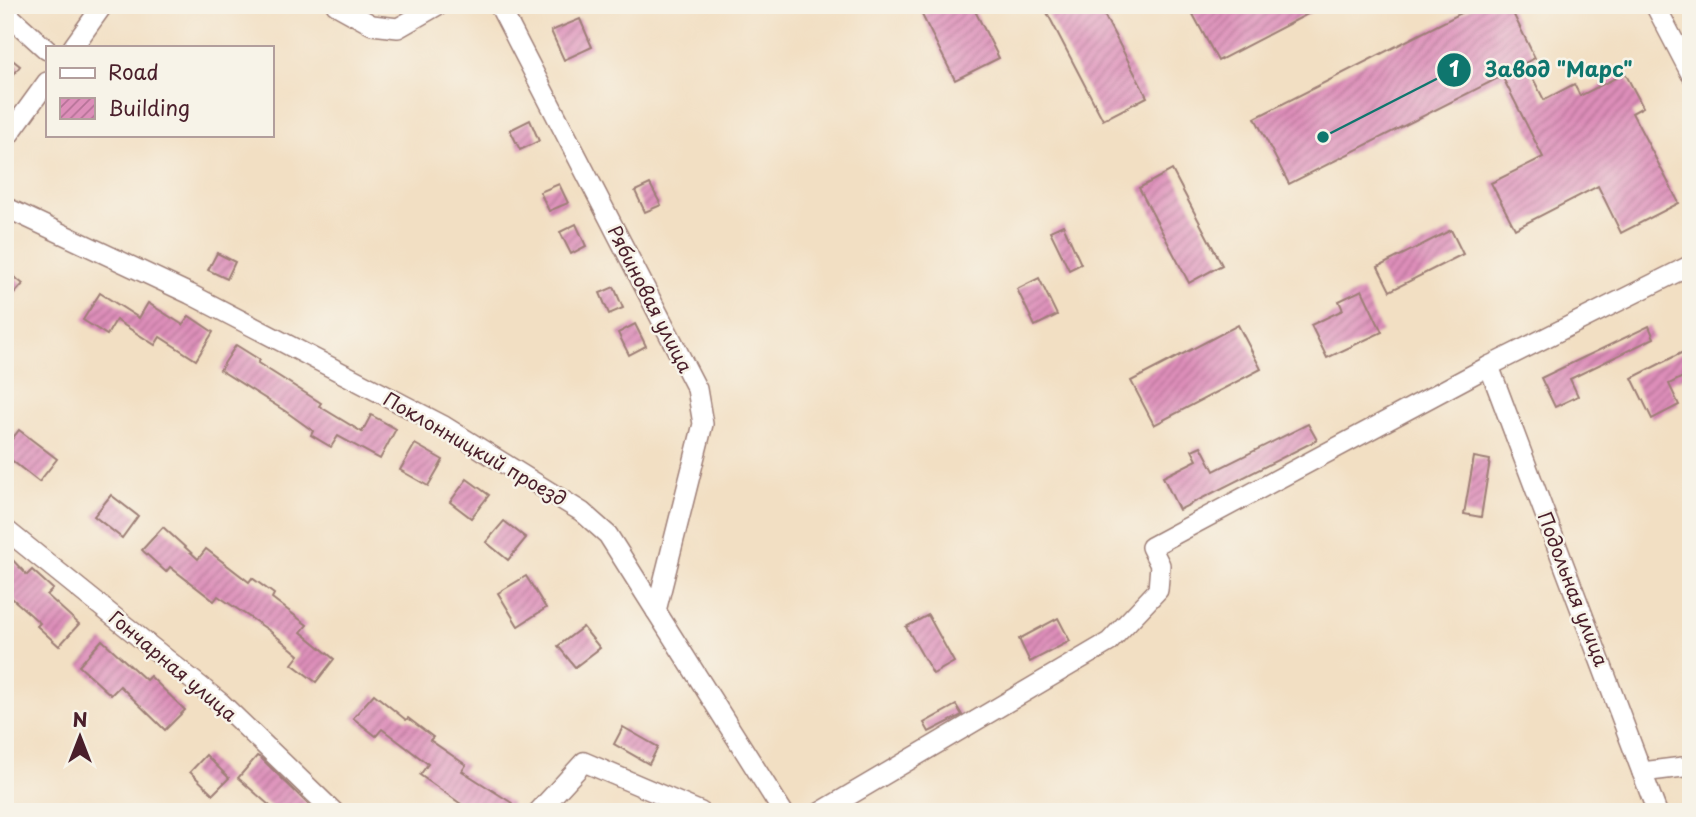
<svg xmlns="http://www.w3.org/2000/svg" width="1696" height="817" font-family="'Playpen Sans',sans-serif">
<style>
.building{fill:url(#building-hatch)}
.lines{fill:none;stroke-linecap:round;stroke-linejoin:round}
.minor-casing{stroke:#9e7f77;stroke-width:22}
.minor{stroke:#fff;stroke-width:19}
.labels{text-anchor:middle;stroke-width:5;stroke-linejoin:round;paint-order:stroke}
.street-label{font-size:19px;fill:#4a1f2b;stroke:#f7f3e8}
.leader{fill:none;stroke:#0f766e;stroke-width:2.5}
.callout-dot{fill:#0f766e;stroke:#f7f3e8;stroke-width:2.5}
.mark-label{font-size:21px;text-anchor:middle;font-weight:bold;fill:#fff}
.callout-label{font-size:21px;text-anchor:middle;font-weight:bold;fill:#0f766e;stroke:#f7f3e8;stroke-width:5;stroke-linejoin:round;paint-order:stroke}
</style>
<defs>
<pattern id="building-hatch" width="6" height="6" patternUnits="userSpaceOnUse" patternTransform="scale(1.75)"><rect width="6" height="6" fill="#dd8eb9"/><path d="M-1 1l2-2M0 6l6-6M5 7l2-2" fill="none" stroke="#b57397"/></pattern>
</defs>
<rect width="100%" height="100%" fill="#f7f3e8"/>
<filter id="ink" filterUnits="userSpaceOnUse"><feTurbulence type="fractalNoise" baseFrequency=".0143" numOctaves="2"/><feDisplacementMap in="SourceGraphic" scale="14" xChannelSelector="R" yChannelSelector="G"/><feConvolveMatrix kernelMatrix="1 2 1 2 8 2 1 2 1" color-interpolation-filters="sRGB"/></filter>
<filter id="wash" filterUnits="userSpaceOnUse"><feTurbulence type="fractalNoise" baseFrequency=".00686" numOctaves="4" result="noise"/><feDisplacementMap in="SourceGraphic" scale="28" xChannelSelector="R" yChannelSelector="G"/><feGaussianBlur stdDeviation="1.57" result="paint"/><feColorMatrix in="noise" values="0 0 0 0 0 0 0 0 0 0 0 0 0 0 0 0 0 1.4 0 .05"/><feComposite in="paint" operator="in"/></filter>
<g filter="url(#wash)">
<rect width="100%" height="100%" fill="#f2dfc3"/>
<g id="blocks">
<!-- building -->
<g class="building">
<polygon points="942,5 972,5 999,58 955,80 922,15"/>
<polygon points="1043,5 1099,5 1147,97 1103,120"/>
<polygon points="1188,5 1325,5 1218,61"/>
<polygon points="1477,5 1509,5 1535,58 1525,63 1544,100 1574,84 1580,96 1625,73 1643,107 1632,113 1679,203 1621,233 1598,186 1515,229 1491,183 1543,157 1502,76 1289,184 1255,118"/>
<polygon points="580,19 592,47 564,60 551,31"/>
<polygon points="5,54 20,66 5,86"/>
<polygon points="530,120 539,141 520,150 510,130"/>
<polygon points="1172,170 1222,265 1189,283 1139,188"/>
<polygon points="559,184 568,203 549,211 540,192"/>
<polygon points="650,184 661,205 645,212 635,191"/>
<polygon points="576,224 586,246 571,254 560,232"/>
<polygon points="1063,225 1081,264 1069,270 1050,231"/>
<polygon points="1451,230 1463,254 1390,291 1378,267"/>
<polygon points="217,253 235,262 227,279 208,270"/>
<polygon points="5,269 23,284 5,304"/>
<polygon points="1039,278 1057,315 1035,326 1017,289"/>
<polygon points="614,287 623,308 609,314 600,293"/>
<polygon points="1362,290 1382,332 1327,358 1311,325 1343,310 1339,301"/>
<polygon points="100,293 139,318 148,303 183,325 189,316 213,332 196,360 160,337 155,345 116,320 107,335 83,320"/>
<polygon points="635,324 646,346 629,355 618,333"/>
<polygon points="1238,325 1261,369 1154,425 1131,381"/>
<polygon points="1649,326 1654,338 1570,379 1578,396 1555,407 1541,378"/>
<polygon points="236,345 260,360 258,363 321,403 319,406 362,432 371,415 396,429 380,459 338,436 331,447 311,435 313,431 285,411 220,370"/>
<polygon points="1691,348 1691,373 1669,384 1679,405 1652,419 1632,378"/>
<polygon points="1308,424 1317,440 1179,510 1163,477 1197,460 1192,450 1201,446 1214,471"/>
<polygon points="19,430 57,459 39,482 5,455 5,448"/>
<polygon points="415,444 443,460 428,486 400,470"/>
<polygon points="1474,457 1490,460 1481,517 1464,514"/>
<polygon points="467,479 489,495 471,518 450,502"/>
<polygon points="111,495 138,516 122,538 94,516"/>
<polygon points="504,521 526,538 508,560 486,542"/>
<polygon points="163,527 198,559 206,549 249,582 252,578 274,594 272,598 307,625 301,632 334,659 316,682 292,664 299,655 270,631 218,596 214,601 170,567 166,572 142,550"/>
<polygon points="5,552 27,575 32,570 53,589 47,595 79,624 59,646 37,626 40,623 5,592"/>
<polygon points="526,576 546,608 518,626 498,593"/>
<polygon points="928,615 954,662 933,674 906,627"/>
<polygon points="1058,618 1070,641 1030,662 1019,639"/>
<polygon points="583,627 600,648 575,667 558,646"/>
<polygon points="102,640 146,680 150,676 185,710 165,730 120,686 111,695 79,666"/>
<polygon points="374,694 406,720 408,718 433,737 430,740 466,765 462,771 512,803 507,812 467,812 459,807 461,804 420,775 428,764 382,729 376,736 353,718"/>
<polygon points="956,705 962,715 929,732 924,723"/>
<polygon points="623,727 658,747 649,764 614,744"/>
<polygon points="206,755 229,778 213,794 190,772"/>
<polygon points="257,756 261,758 316,812 277,812 238,778"/>
</g>
</g>
</g>
<g filter="url(#ink)">
<use href="#blocks" fill-opacity="0" stroke="#9e7f77" stroke-width="2"/>
<g class="lines">
<defs>
<g id="minor">
<polyline points="336,5 372,25 398,28 438,5"/>
<polyline points="499,5 697,389 703,424 656,611"/>
<polyline points="1655,5 1691,74"/>
<polyline points="5,12 47,50"/>
<polyline points="73,47 103,5"/>
<polyline points="5,140 47,82"/>
<polyline points="5,207 190,294 444,426 582,512 608,535 783,812"/>
<polyline points="1489,366 1657,812"/>
<polyline points="5,529 221,703 334,812"/>
<polyline points="1642,772 1691,766"/>
<polyline points="538,812 584,762 701,812"/>
<polyline points="821,812 1109,642 1158,590 1160,565 1151,547 1489,366 1691,265"/>
</g>
</defs>
<!-- minor casing -->
<use href="#minor" class="minor-casing"/>
<!-- minor -->
<use href="#minor" class="minor"/>
</g>
</g>
<g class="labels">
<!-- street labels -->
<g class="street-label">
<text transform="translate(650 299) rotate(63)" y="7">Рябиновая улица</text>
<text transform="translate(475 449) rotate(30)" y="7">Поклонницкий проезд</text>
<text transform="translate(1573 589) rotate(69)" y="7">Подольная улица</text>
<text transform="translate(173 666) rotate(40)" y="7">Гончарная улица</text>
</g>
</g>
<!-- callouts -->
<path class="leader" d="M1323 137L1454 70"/>
<g class="callout-dot">
<circle cx="1323" cy="137" r="7"/>
<circle cx="1454" cy="70" r="18"/>
</g>
<g class="mark-label">
<text x="1454" y="77">1</text>
</g>
<g class="callout-label">
<text x="1559" y="77">Завод "Марс"</text>
</g>
<!-- margin -->
<rect width="1696" height="817" fill="none" stroke="#f7f3e8" stroke-width="28"/>
<!-- legend -->
<rect x="46" y="46" width="228" height="91" fill="#f7f3e8" stroke="#b29e9c" stroke-width="2"/>
<rect x="60" y="68" width="35" height="10" fill="#ffffff" stroke="#b29e9c" stroke-width="2"/>
<text x="108" y="80" font-size="21" fill="#4a1f2b">Road</text>
<rect x="60" y="98" width="35" height="21" fill="url(#building-hatch)" stroke="#b29e9c" stroke-width="2"/>
<text x="108" y="116" font-size="21" fill="#4a1f2b">Building</text>
<!-- north arrow -->
<g transform="translate(80 737)" stroke="#f7f3e8" stroke-width="5" paint-order="stroke">
<path d="M0-5L12 26L0 18L-12 26Z" fill="#4a1f2b"/>
<text y="-10" font-size="19" font-weight="bold" text-anchor="middle" fill="#4a1f2b">N</text>
</g>
</svg>
